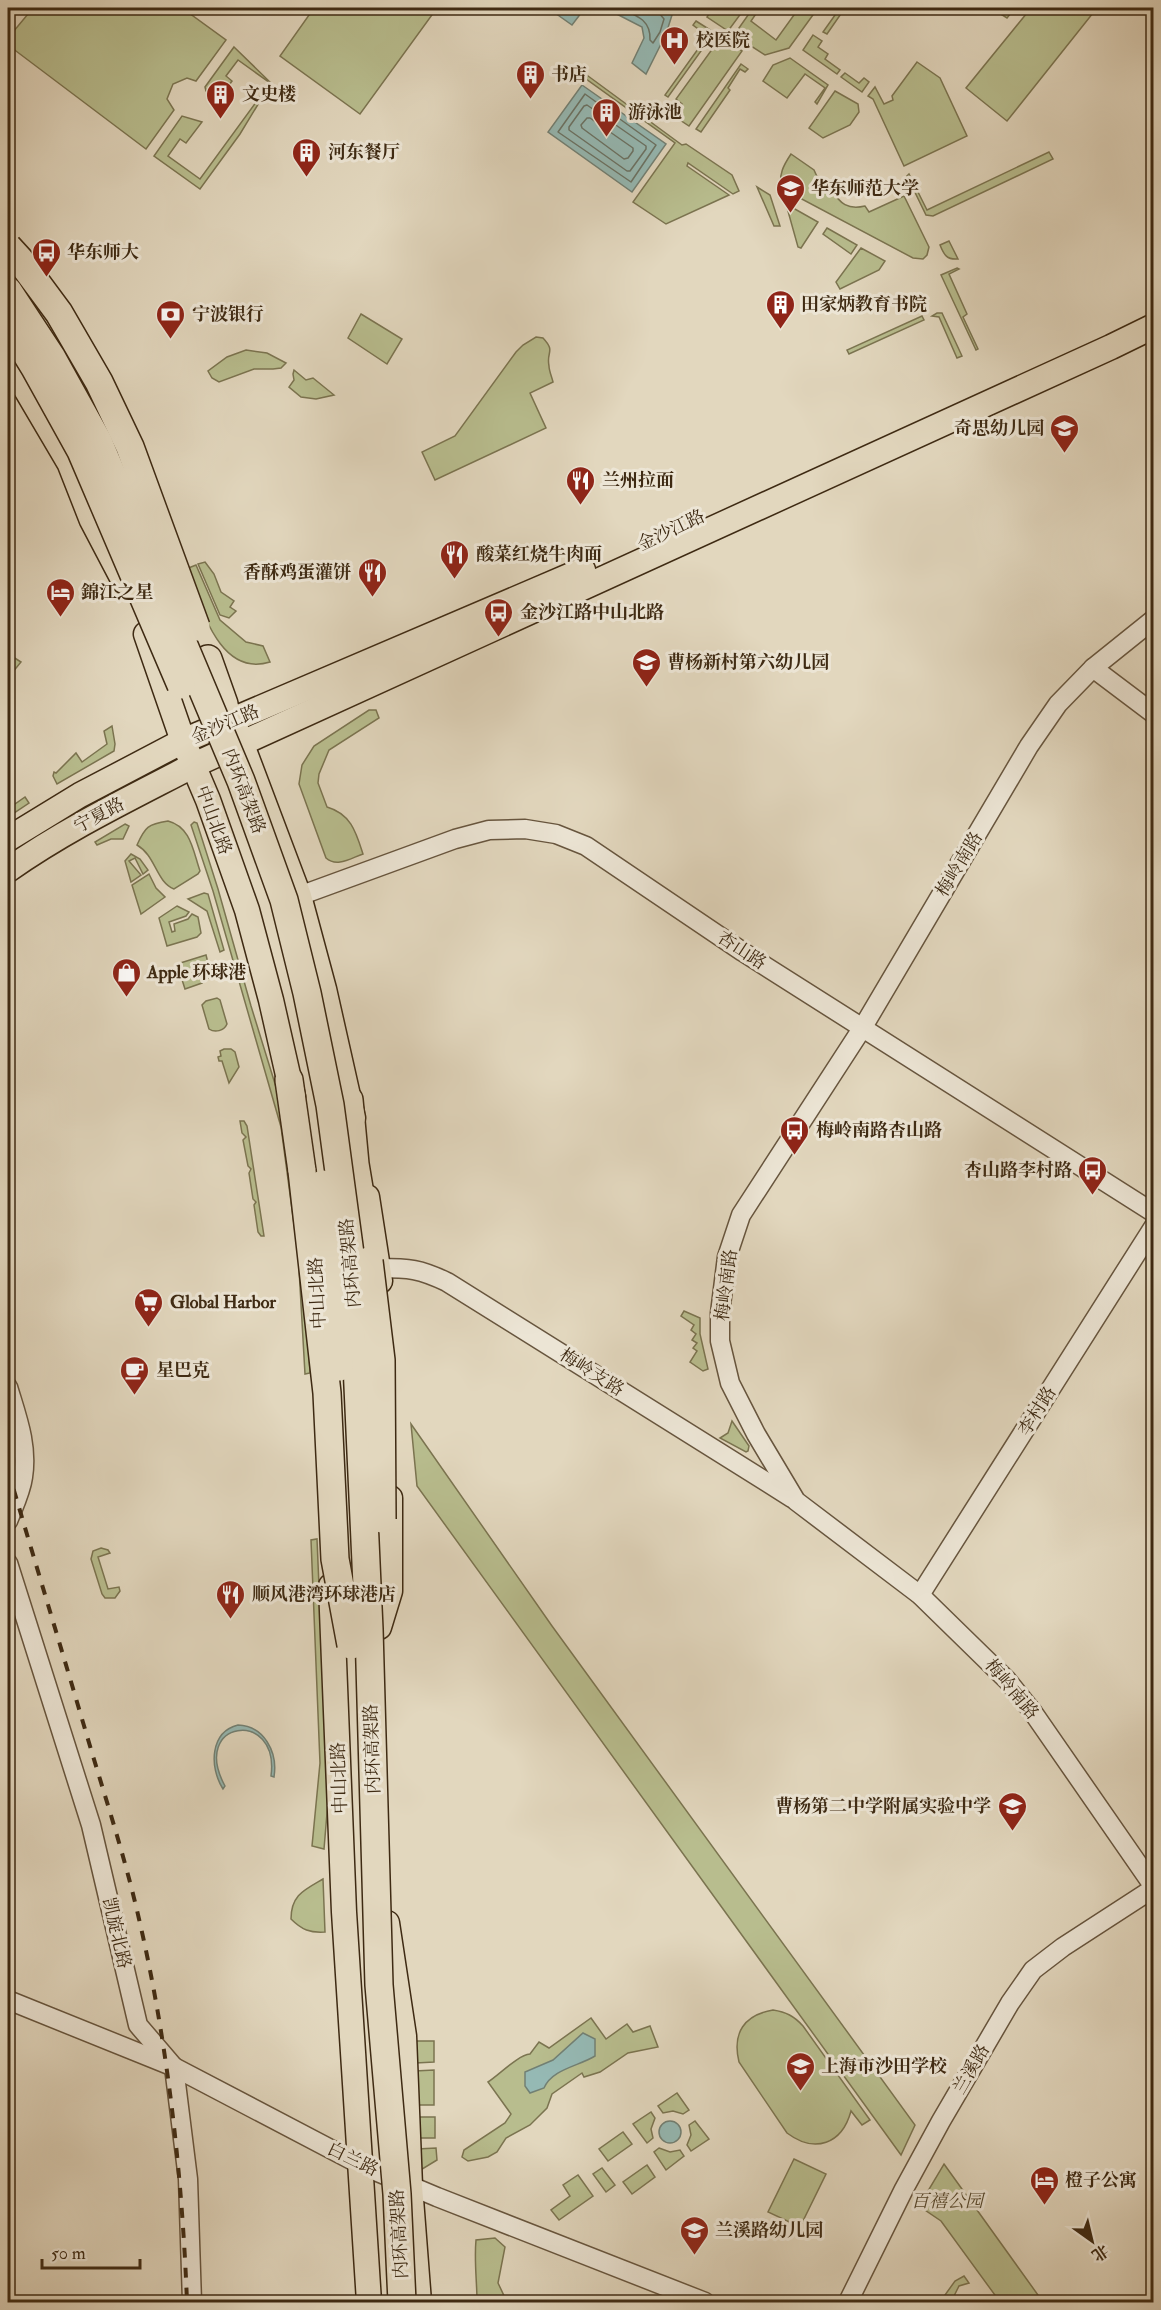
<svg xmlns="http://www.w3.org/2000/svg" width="1161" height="2310" font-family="'IM FELL Double Pica','Noto Serif SC',serif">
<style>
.green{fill:#b8bd8e;stroke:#7b7450;stroke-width:1.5}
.water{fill:#95b9b4;stroke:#728074;stroke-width:1.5}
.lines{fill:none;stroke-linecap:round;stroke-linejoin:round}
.shore{stroke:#6a7264;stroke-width:1.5}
.minor-casing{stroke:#67553e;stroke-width:21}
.major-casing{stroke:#3e2a13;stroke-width:27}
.highway-casing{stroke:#3e2a13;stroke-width:30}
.minor{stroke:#ece5d5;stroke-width:18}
.major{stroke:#e2d7be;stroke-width:24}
.highway{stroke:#e2d7be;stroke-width:27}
.rail{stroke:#3e2a13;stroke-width:4;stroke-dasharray:10 10;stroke-linecap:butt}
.highway-bridge-casing{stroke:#3e2a13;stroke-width:30;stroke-linecap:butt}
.highway-bridge{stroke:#e2d7be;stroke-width:27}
.labels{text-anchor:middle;stroke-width:6;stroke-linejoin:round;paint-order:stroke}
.poi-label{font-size:18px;font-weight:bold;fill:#3e2a13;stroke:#ece5d5;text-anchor:start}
.street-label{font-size:18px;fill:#3e2a13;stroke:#ece5d5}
.park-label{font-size:18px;font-style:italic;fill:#56472c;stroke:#ece5d5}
</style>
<rect width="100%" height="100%" fill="#e2d7be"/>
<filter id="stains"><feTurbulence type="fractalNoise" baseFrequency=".00333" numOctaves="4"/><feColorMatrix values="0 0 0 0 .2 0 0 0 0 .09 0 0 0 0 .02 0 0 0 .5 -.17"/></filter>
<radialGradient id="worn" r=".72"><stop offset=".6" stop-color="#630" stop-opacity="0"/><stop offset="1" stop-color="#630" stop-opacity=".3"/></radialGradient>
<!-- green -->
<g class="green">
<polygon points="33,8 182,8 226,40 196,81 187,78 173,84 167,99 174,110 146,149 8,45 8,38"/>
<polygon points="314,8 437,8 360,114 280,56"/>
<polygon points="713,8 725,8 731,11 734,8 745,8 728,31 707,17"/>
<polygon points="753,8 760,8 751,21 776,40 799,8 818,8 789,48 765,55 734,35"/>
<polygon points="840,8 845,8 827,34 823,32"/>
<polygon points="991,8 1015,8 1007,18"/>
<polygon points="1031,8 1097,8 1007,121 966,88"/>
<polygon points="696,21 715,33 708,43 699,37 702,32 693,25"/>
<polygon points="813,35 822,41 818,47 828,54 825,59 840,70 837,74 803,50"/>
<polygon points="721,37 742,51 689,126 674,116 682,104 676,99"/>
<polygon points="234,47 271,83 240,134 200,189 154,156 182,116 202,122 186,143 180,139 168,156 200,179 270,83 238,60 226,76 232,81 218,100 206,91 205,87"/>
<polygon points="698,49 701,51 668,97 665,95"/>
<polygon points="790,58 828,85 817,104 815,102 825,88 805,74 787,98 763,81 773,65"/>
<polygon points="917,62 940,78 967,136 904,166 873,99 868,96 875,87 884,104 893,100 892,96"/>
<polygon points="741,64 748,69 745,72 740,69 728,88 730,90 701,132 696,129"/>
<polygon points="584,73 682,145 686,144 732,175 739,191 733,194 688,163 687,166 729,195 666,224 633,202 675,143 582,76"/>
<polygon points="845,73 859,83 864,78 869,82 862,92 841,77"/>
<polygon points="835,91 858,104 859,112 850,125 823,138 809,128"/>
<polygon points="1049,152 1053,159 933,216 926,215 907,176 909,174 927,210"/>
<path d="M791 154 814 170 824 192 831 189C840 204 848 210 865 206L869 212 904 196 929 247 927 255 923 259 913 258 781 188C779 174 783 166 791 154Z"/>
<polygon points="757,187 770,195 780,226 774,226"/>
<polygon points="786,204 818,222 801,248 798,247"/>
<polygon points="827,228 857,245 851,254 823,234"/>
<path d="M949 241 958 259C947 260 944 255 940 245Z"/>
<polygon points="861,248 885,261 879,270 840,289 836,282"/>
<polygon points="957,268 959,269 949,274 967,314 963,317 978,349 976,350 941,275"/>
<polygon points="937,313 942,313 962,356 957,358 939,317 932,316"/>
<polygon points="361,314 402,339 387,364 348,338"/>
<polygon points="922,316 924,320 849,354 847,350"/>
<path d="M536 337 543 338C556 352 546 351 549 366 549 371 552 377 553 382L530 393 546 428 435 480 422 452 455 436 516 352 523 345Z"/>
<polygon points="246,350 267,353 286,363 281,368 273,369 254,369 219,382 212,378 208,371 227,357"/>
<polygon points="294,370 306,380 313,378 334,395 316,399 301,397 289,387 294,380 293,374"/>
<polygon points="205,562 214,574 221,592 234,601 230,607 236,611 229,618 220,615 198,564"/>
<path d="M196 565 220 620 246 642 263 646 270 662C218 678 201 604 186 569Z"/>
<polygon points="10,655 21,662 8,678 8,658"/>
<path d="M369 710H376L379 718 329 750 319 774 318 783 327 807C351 814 356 832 363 854 351 858 337 868 326 858L299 784 302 765 314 746Z"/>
<polygon points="112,726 115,744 114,751 57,784 53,776 54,772 56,773 76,753 82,762 107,744 104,731"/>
<polygon points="25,797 29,803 8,817 8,809"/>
<path d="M168 821C191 827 193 851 200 871L198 874 174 889C156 882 156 856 137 845 145 827 148 824 168 821Z"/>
<polygon points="194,822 197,823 218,889 251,1006 288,1126 301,1231 295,1232 281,1127 213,891 191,825"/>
<polygon points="125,824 129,826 123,839 111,839 97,845 95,842"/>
<polygon points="131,854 140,859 148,870 143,874 135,858 129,861 141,875 131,882 125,861"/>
<polygon points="149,874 156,888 165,897 141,914 132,885"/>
<polygon points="204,893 208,894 224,950 220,952 207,911 188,899"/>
<polygon points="177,906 189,912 186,916 169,922 172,932 175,931 174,924 188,919 192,914 198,917 201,933 197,937 167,946 159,918"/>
<polygon points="206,955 211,975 204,973 195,976 195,978 203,976 208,978 202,983 185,989 177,964"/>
<path d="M217 998 220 1000 227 1024C224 1031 215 1033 209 1029L202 1005 206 1001Z"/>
<polygon points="224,1049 231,1049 235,1052 239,1067 229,1083 222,1061 219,1061 218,1057 221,1056 220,1051"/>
<polygon points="240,1121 244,1121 247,1126 264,1236 261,1236 258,1232 254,1205 256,1202 253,1199 249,1173 251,1169 248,1166 243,1140 246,1137 242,1133"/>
<polygon points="304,1268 310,1373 305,1374 299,1269"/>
<polygon points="684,1311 700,1318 700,1334 708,1369 703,1371 690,1362 697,1351 693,1348 697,1343 692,1340 696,1334 691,1330 694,1325 681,1316"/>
<polygon points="732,1421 749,1446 748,1451 746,1452 720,1438 728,1433"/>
<polygon points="411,1424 552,1626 915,2125 901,2155 417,1486"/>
<polygon points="317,1539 328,1801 324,1849 312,1846 320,1763 311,1540"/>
<polygon points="101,1548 108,1550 110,1553 98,1557 108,1589 119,1587 120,1591 115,1598 105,1598 102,1594 91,1559 93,1551"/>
<path d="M323 1879 325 1932C310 1933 302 1930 291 1919 291 1895 304 1890 323 1879Z"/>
<path d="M773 2010C786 2012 794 2016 803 2026L870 2120 862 2125 851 2111C842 2144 815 2154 787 2133L739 2062C732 2033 744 2015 773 2010Z"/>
<path d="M591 2018 606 2039 627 2024 633 2032 650 2026 658 2047 628 2053 600 2072 584 2077 582 2073 552 2094 547 2108 530 2125 506 2138 497 2152 488 2157 468 2161 462 2157 464 2150 505 2123 511 2114 488 2082C499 2075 518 2055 530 2054L539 2042 549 2048Z"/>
<polygon points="415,2041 434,2041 434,2062 416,2063"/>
<polygon points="434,2070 434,2105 415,2105 415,2071"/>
<polygon points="677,2093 689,2110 683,2114 673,2111 663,2113 658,2106"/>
<polygon points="651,2112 655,2118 651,2129 653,2138 647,2143 633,2124"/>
<rect x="417" y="2117" width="18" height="21"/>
<polygon points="695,2121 709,2139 691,2151 687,2145 691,2135 689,2125"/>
<polygon points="623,2132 632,2144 608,2161 599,2149"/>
<polygon points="436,2148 437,2160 419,2171 417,2149"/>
<polygon points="659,2148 670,2152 680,2150 684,2156 666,2170 654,2152"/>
<polygon points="794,2159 826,2174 800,2227 768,2212"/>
<polygon points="944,2164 1043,2302 1000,2302 941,2221 919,2206"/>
<polygon points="647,2165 655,2177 632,2194 623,2182"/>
<polygon points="602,2168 615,2185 606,2192 593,2174"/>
<polygon points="578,2175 593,2196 559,2220 551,2210 570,2196 563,2185"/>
<path d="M495 2238 505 2247 498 2283 507 2302H477C477 2281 474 2261 476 2240Z"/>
<polygon points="964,2276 969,2283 959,2286 951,2302 940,2302 955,2281"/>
</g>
<!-- water -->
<g class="water">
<polygon points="548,8 585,8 572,25"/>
<polygon points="605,8 660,8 672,15 666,34 646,74 632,63 644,38 642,27"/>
<polygon points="582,85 666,144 632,192 548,132"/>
<path d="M238 1725C264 1726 278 1752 274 1777L271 1776C280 1708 189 1720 225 1786L223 1789C209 1767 210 1732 238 1725Z"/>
<path d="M583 2033 595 2039V2056C579 2066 552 2069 544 2088L530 2093 525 2086V2072L553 2060Z"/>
<circle cx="670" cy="2132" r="11"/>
</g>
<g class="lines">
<!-- shore -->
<g class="shore">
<path d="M619 8C635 15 651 19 650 40L653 43 660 32 664 19 659 13 658 8"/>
<polygon points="585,94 656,145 631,182 558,132"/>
<polygon points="587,105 646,146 646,149 630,171 627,171 569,130 569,127 584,106"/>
<polygon points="587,118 590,118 633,148 633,151 628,158 624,159 582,128 581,125"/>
</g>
<defs>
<g id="minor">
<polyline points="1154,619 1093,668 1058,704 1029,746 863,1027 741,1215 727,1257 720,1313 720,1341 730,1383 756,1434 796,1501 920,1595 1007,1680 1032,1711 1154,1887"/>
<polyline points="1093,668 1154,714"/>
<polyline points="299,896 455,839 489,830 525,829 556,834 586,846 743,952 1154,1213"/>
<path d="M379 1268C409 1268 420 1269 447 1282L792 1498"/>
<path d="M8 1387C17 1417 28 1445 23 1477 21 1492 13 1508 8 1521"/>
<polyline points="8,1563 91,1825 138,2025 174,2067 188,2179 192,2302"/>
<polyline points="920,1595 1154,1226"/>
<polyline points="8,2000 174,2067 361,2165 437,2197 705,2302"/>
<polyline points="848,2302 904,2189 941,2121 1010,2003 1033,1970 1063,1947 1154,1888"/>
</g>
<g id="major">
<polyline points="8,270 35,308"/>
<polyline points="43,297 54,338 108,425"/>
<polyline points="146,634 183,741 208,800 247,910 271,1000 293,1097"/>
<polyline points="215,687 233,721 299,896 324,989 353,1118"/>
<polyline points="8,839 80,795 183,741 583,570"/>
<path d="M8 870C66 829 131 798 194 765L1111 347 1154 326"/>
<polyline points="367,1197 380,1281"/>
<polyline points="331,1586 344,1912 369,2302"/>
<polyline points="379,1627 390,1591 390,1498"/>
<polyline points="387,1923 404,2036 410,2186 419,2302"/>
</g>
<g id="highway">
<polyline points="8,356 71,463 93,519 125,580"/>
<polyline points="208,659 224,704"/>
<polyline points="289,1080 302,1171"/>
<polyline points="349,1100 355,1164 364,1218"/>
</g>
</defs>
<!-- minor casing -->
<use href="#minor" class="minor-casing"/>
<!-- major casing -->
<use href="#major" class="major-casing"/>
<!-- highway casing -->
<use href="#highway" class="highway-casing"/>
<!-- minor -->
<use href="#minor" class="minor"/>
<!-- major -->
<use href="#major" class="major"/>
<!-- highway -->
<use href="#highway" class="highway"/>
<!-- rail -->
<path class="rail" d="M8 1470C34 1559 61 1647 87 1736 105 1797 125 1857 139 1919 168 2044 182 2174 187 2302"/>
<defs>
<g id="highway-bridge">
<polyline points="8,247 19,259 59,313 99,382 130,447 196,627"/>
<polyline points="8,291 52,358 98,441 241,781 284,900 307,993 330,1105 353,1276 369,1629 379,1985 397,2194 402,2302"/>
<polyline points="8,324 35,368 81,451 181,685"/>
<polyline points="302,1171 327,1393 335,1559 351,1645"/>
<polyline points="323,1184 333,1278 339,1367"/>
<polyline points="369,1261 381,1360 382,1519"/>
</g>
</defs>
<!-- highway-bridge casing -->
<use href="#highway-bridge" class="highway-bridge-casing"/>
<!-- highway-bridge -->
<use href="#highway-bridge" class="highway-bridge"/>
</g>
<!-- icons -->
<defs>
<symbol id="hospital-pin" viewBox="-11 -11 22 30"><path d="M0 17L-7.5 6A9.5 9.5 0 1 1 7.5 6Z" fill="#8f2418" stroke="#ece5d5"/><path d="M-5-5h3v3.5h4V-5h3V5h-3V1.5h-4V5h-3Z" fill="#fff"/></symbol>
<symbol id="building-pin" viewBox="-11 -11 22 30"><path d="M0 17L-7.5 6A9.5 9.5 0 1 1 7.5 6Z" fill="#8f2418" stroke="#ece5d5"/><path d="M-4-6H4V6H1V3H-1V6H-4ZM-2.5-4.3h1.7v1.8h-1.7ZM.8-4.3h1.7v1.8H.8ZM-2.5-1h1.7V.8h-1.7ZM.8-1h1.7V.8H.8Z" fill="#fff"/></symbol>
<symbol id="university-pin" viewBox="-11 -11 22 30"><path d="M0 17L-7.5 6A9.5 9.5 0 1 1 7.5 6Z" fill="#8f2418" stroke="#ece5d5"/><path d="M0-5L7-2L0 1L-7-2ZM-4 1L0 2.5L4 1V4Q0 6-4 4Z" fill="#fff"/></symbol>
<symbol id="bus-pin" viewBox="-11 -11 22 30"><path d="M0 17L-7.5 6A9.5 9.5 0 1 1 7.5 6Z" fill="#8f2418" stroke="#ece5d5"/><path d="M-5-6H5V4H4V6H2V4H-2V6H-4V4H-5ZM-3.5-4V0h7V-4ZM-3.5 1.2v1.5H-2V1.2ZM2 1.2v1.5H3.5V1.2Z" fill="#fff"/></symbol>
<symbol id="bank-pin" viewBox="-11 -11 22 30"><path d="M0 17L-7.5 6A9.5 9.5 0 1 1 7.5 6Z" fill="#8f2418" stroke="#ece5d5"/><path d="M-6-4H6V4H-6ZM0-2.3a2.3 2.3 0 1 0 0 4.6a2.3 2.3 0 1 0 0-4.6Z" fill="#fff"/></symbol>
<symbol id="school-pin" viewBox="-11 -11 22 30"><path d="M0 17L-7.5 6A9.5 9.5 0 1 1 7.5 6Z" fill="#8f2418" stroke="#ece5d5"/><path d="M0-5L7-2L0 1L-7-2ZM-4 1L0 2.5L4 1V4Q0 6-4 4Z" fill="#fff"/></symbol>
<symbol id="restaurant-pin" viewBox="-11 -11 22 30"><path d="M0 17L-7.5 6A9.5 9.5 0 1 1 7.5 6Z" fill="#8f2418" stroke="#ece5d5"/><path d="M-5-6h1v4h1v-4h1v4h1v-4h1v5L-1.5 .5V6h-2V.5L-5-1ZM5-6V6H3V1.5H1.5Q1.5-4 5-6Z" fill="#fff"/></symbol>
<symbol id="hotel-pin" viewBox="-11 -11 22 30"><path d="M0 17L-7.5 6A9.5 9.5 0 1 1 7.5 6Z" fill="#8f2418" stroke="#ece5d5"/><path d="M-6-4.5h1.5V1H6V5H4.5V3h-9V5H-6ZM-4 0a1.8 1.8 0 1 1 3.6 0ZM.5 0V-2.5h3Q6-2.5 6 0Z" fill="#fff"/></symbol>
<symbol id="shop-pin" viewBox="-11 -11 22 30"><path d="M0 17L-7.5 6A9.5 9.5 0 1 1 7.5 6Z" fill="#8f2418" stroke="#ece5d5"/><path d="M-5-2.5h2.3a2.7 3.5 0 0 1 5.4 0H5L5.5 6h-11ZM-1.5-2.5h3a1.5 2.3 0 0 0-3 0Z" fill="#fff"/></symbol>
<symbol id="supermarket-pin" viewBox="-11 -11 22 30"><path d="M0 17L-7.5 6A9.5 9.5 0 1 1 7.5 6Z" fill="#8f2418" stroke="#ece5d5"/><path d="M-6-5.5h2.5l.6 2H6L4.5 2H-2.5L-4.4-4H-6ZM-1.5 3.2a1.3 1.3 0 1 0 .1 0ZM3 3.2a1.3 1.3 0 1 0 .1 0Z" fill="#fff"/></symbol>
<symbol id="cafe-pin" viewBox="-11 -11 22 30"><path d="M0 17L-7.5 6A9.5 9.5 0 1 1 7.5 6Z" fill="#8f2418" stroke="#ece5d5"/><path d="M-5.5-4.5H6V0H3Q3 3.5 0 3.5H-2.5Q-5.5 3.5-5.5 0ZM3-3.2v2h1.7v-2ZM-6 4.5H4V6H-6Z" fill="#fff"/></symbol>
</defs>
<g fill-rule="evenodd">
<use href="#hospital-pin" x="658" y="24" width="33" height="45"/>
<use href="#building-pin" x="514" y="58" width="33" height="45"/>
<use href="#building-pin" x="204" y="78" width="33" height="45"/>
<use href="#building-pin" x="590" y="96" width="33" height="45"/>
<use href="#building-pin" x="290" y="136" width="33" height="45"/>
<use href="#university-pin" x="774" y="172" width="33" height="45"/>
<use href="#bus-pin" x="30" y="236" width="33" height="45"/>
<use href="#building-pin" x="764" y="288" width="33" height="45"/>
<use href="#bank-pin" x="154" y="298" width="33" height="45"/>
<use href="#school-pin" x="1048" y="412" width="33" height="45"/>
<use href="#restaurant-pin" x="564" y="464" width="33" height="45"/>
<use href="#restaurant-pin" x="438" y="538" width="33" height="45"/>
<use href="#restaurant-pin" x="356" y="556" width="33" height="45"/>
<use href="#hotel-pin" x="44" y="576" width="33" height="45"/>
<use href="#bus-pin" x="482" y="596" width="33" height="45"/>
<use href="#school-pin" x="630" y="646" width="33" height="45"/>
<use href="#shop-pin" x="110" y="956" width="33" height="45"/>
<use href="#bus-pin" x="778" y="1114" width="33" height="45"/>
<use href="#bus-pin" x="1076" y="1154" width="33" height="45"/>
<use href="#supermarket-pin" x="132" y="1286" width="33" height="45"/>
<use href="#cafe-pin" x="118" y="1354" width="33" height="45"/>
<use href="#restaurant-pin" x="214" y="1578" width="33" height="45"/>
<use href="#school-pin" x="996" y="1790" width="33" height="45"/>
<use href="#school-pin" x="784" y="2050" width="33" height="45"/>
<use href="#hotel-pin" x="1028" y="2164" width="33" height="45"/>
<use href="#school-pin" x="678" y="2214" width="33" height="45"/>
</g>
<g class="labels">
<!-- poi labels -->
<g class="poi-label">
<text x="696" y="46">校医院</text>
<text x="551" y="80">书店</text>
<text x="242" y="100">文史楼</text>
<text x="628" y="118">游泳池</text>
<text x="328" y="158">河东餐厅</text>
<text x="811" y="194">华东师范大学</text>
<text x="67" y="258">华东师大</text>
<text x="801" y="310">田家炳教育书院</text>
<text x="192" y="320">宁波银行</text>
<text x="1044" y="434" text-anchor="end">奇思幼儿园</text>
<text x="602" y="486">兰州拉面</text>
<text x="476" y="560">酸菜红烧牛肉面</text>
<text x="351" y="578" text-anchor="end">香酥鸡蛋灌饼</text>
<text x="81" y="598">錦江之星</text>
<text x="520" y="618">金沙江路中山北路</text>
<text x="667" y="668">曹杨新村第六幼儿园</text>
<text x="147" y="978">Apple 环球港</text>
<text x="816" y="1136">梅岭南路杏山路</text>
<text x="1072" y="1176" text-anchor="end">杏山路李村路</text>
<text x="170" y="1308">Global Harbor</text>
<text x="156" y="1376">星巴克</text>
<text x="252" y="1600">顺风港湾环球港店</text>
<text x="991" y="1812" text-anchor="end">曹杨第二中学附属实验中学</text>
<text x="821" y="2072">上海市沙田学校</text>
<text x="1065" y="2186">橙子公寓</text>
<text x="715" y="2236">兰溪路幼儿园</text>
</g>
<!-- street labels -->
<g class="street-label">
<text transform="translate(671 530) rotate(-25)" y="6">金沙江路</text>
<text transform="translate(225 724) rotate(-23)" y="6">金沙江路</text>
<text transform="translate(244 791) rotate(69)" y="6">内环高架路</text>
<text transform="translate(99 815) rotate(-28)" y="6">宁夏路</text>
<text transform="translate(214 820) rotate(70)" y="6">中山北路</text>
<text transform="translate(959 864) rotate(-59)" y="6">梅岭南路</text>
<text transform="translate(742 950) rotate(33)" y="6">杏山路</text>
<text transform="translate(350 1263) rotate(-95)" y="6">内环高架路</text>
<text transform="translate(726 1285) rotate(-83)" y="6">梅岭南路</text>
<text transform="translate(317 1293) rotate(-93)" y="6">中山北路</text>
<text transform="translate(592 1372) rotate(32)" y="6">梅岭支路</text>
<text transform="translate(1037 1411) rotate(-58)" y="6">李村路</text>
<text transform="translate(1012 1689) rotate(50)" y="6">梅岭南路</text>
<text transform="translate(372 1749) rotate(-92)" y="6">内环高架路</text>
<text transform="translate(339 1778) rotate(-92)" y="6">中山北路</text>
<text transform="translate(117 1933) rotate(77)" y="6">凯旋北路</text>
<text transform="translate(971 2069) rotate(-60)" y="6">兰溪路</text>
<text transform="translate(353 2159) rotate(26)" y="6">白兰路</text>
<text transform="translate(399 2234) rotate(-93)" y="6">内环高架路</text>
</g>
<!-- park labels -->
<g class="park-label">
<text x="947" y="2207">百禧公园</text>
</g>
</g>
<!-- margin -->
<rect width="1161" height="2310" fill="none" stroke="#e2d7be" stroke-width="30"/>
<rect x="9" y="9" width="1143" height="2292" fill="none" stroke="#3e2a13" stroke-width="3"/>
<rect x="15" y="15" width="1131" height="2280" fill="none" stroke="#3e2a13" stroke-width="1.5"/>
<!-- north arrow -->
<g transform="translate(1092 2241) rotate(146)" stroke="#ece5d5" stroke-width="4.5" paint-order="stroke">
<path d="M0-4.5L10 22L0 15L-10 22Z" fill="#3e2a13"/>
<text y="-9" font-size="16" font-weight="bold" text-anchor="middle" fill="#3e2a13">北</text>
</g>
<!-- scale -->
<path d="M42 2259v9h98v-9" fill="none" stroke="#3e2a13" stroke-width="3"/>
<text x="51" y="2259" font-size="18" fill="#3e2a13" stroke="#ece5d5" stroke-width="4.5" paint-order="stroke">50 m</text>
<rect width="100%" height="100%" filter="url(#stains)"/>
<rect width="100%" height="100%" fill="url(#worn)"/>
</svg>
